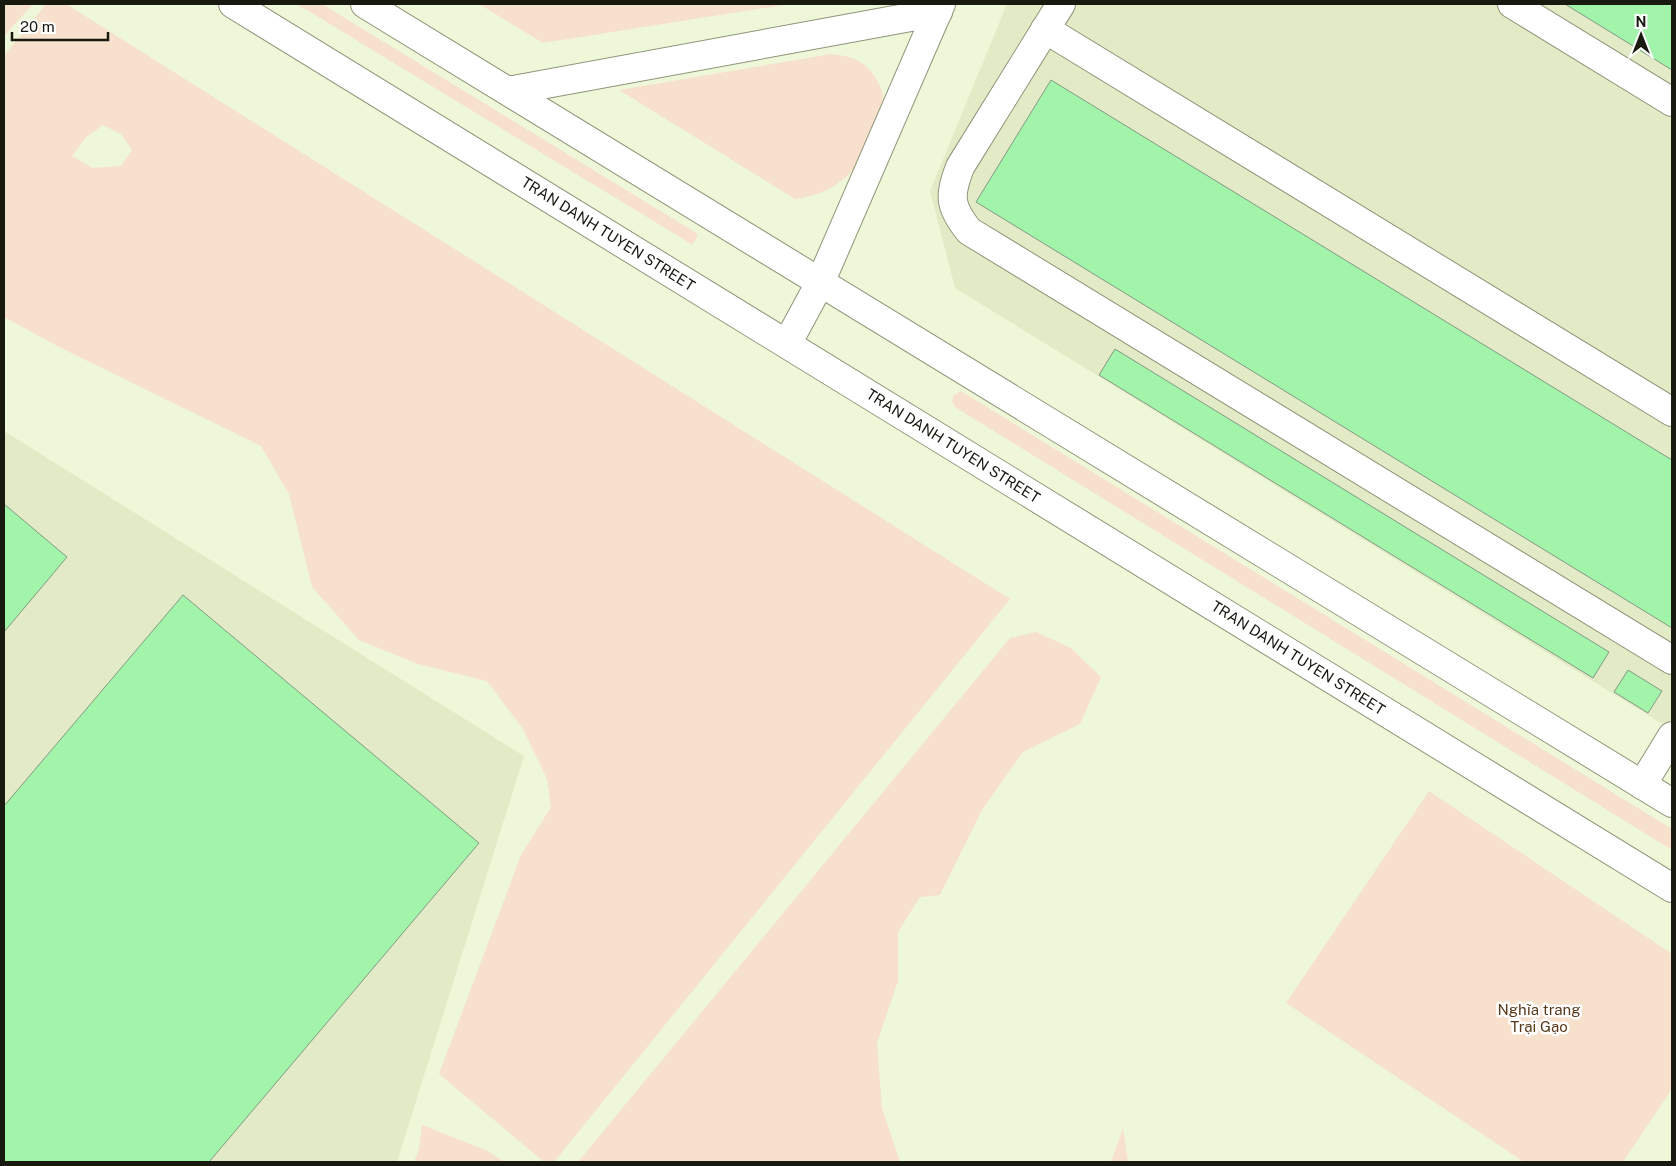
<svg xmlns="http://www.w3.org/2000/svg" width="1676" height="1166" font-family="'Public Sans',sans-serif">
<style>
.built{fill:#e2ebc6}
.green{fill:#f7e0cc;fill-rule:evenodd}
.building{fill:#a2f4aa;stroke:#839984}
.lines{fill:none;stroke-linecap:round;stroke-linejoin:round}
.minor-casing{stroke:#8e9579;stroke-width:30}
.major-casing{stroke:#8e9579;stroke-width:30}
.minor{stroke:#fff;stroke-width:28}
.major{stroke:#fff;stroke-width:28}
.labels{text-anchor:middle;stroke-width:5;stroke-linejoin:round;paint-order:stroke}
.street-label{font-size:15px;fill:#181a10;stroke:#fff}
.park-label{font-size:15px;fill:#59391a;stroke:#fff}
</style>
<rect width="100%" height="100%" fill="#eff7d9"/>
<!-- built -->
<g class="built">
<polygon points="1007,4 1672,4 1672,730 955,288 930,191"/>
<polygon points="4,431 524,756 397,1162 4,1162"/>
</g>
<!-- green -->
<g class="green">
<polygon points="4,4 33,4 4,36"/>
<path d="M46 4H66L1010 599 554 1162H544L439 1074 521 855 551 807 547 779 523 729 487 681 418 664 359 640 312 587 289 494 261 446 59 347 4 317V56ZM103 125 121 134 132 150 121 166 92 168 72 156 86 137Z"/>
<polygon points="297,4 322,4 698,234 693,245"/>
<polygon points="479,4 790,4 543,43"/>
<path d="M831 54C854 56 868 62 879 84 882 90 884 97 883 103 881 119 865 147 858 164 841 185 823 195 795 199L619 90Z"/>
<polygon points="961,391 1672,829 1672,850 955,407 952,401 954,395"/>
<polygon points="1036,632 1071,648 1101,677 1080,724 1023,752 982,810 940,895 920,897 898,932 898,981 877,1043 882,1108 900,1162 578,1162 1010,638"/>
<polygon points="1429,791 1672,954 1672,1089 1623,1162 1524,1162 1286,1003"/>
<polygon points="422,1125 488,1151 504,1162 414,1162 419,1149"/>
<polygon points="1123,1128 1128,1162 1111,1162"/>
</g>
<!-- building -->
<g class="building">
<polygon points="1565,4 1672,4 1672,70"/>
<polygon points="1051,80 1672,460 1672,628 976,202"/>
<polygon points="1115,349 1609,652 1593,678 1099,375"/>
<polygon points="4,504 67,557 4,632"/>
<polygon points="183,595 479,843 209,1162 4,1162 4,806"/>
<polygon points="1628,670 1662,691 1648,713 1614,692"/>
</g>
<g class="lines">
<defs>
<g id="minor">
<path d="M1061 4 960 167C949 196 949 206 969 231L1672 660"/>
<polyline points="1512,4 1672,102"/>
<polyline points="1045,29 1672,412"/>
<polyline points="508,91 938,12"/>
<polyline points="820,283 941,4"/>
<polyline points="1642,785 1672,736"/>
</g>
<g id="major">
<polyline points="233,4 1672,888"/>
<polyline points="365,4 1672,803"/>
<polyline points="787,344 820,283"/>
</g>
</defs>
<!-- minor casing -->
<use href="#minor" class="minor-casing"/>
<!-- major casing -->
<use href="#major" class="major-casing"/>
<!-- minor -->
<use href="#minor" class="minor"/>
<!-- major -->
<use href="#major" class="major"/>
</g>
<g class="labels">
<!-- street labels -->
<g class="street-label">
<text transform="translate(608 234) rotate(32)" y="5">TRAN DANH TUYEN STREET</text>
<text transform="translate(953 446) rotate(32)" y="5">TRAN DANH TUYEN STREET</text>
<text transform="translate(1298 658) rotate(32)" y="5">TRAN DANH TUYEN STREET</text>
</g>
<!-- park labels -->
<g class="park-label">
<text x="1539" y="1015">Nghĩa trang<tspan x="1539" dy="17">Trại Gạo</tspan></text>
</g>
</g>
<!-- border -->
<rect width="1676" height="1166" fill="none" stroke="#181a10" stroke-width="10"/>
<!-- north arrow -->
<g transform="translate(1641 35)" stroke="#ffffff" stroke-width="4" paint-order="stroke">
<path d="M0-4L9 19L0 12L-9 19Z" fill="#181a10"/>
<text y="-8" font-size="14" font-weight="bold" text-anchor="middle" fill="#181a10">N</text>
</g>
<!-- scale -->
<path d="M12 32v8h96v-8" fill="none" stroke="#181a10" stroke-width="2.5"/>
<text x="20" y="32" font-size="15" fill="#181a10" stroke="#ffffff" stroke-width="4" paint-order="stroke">20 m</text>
</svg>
